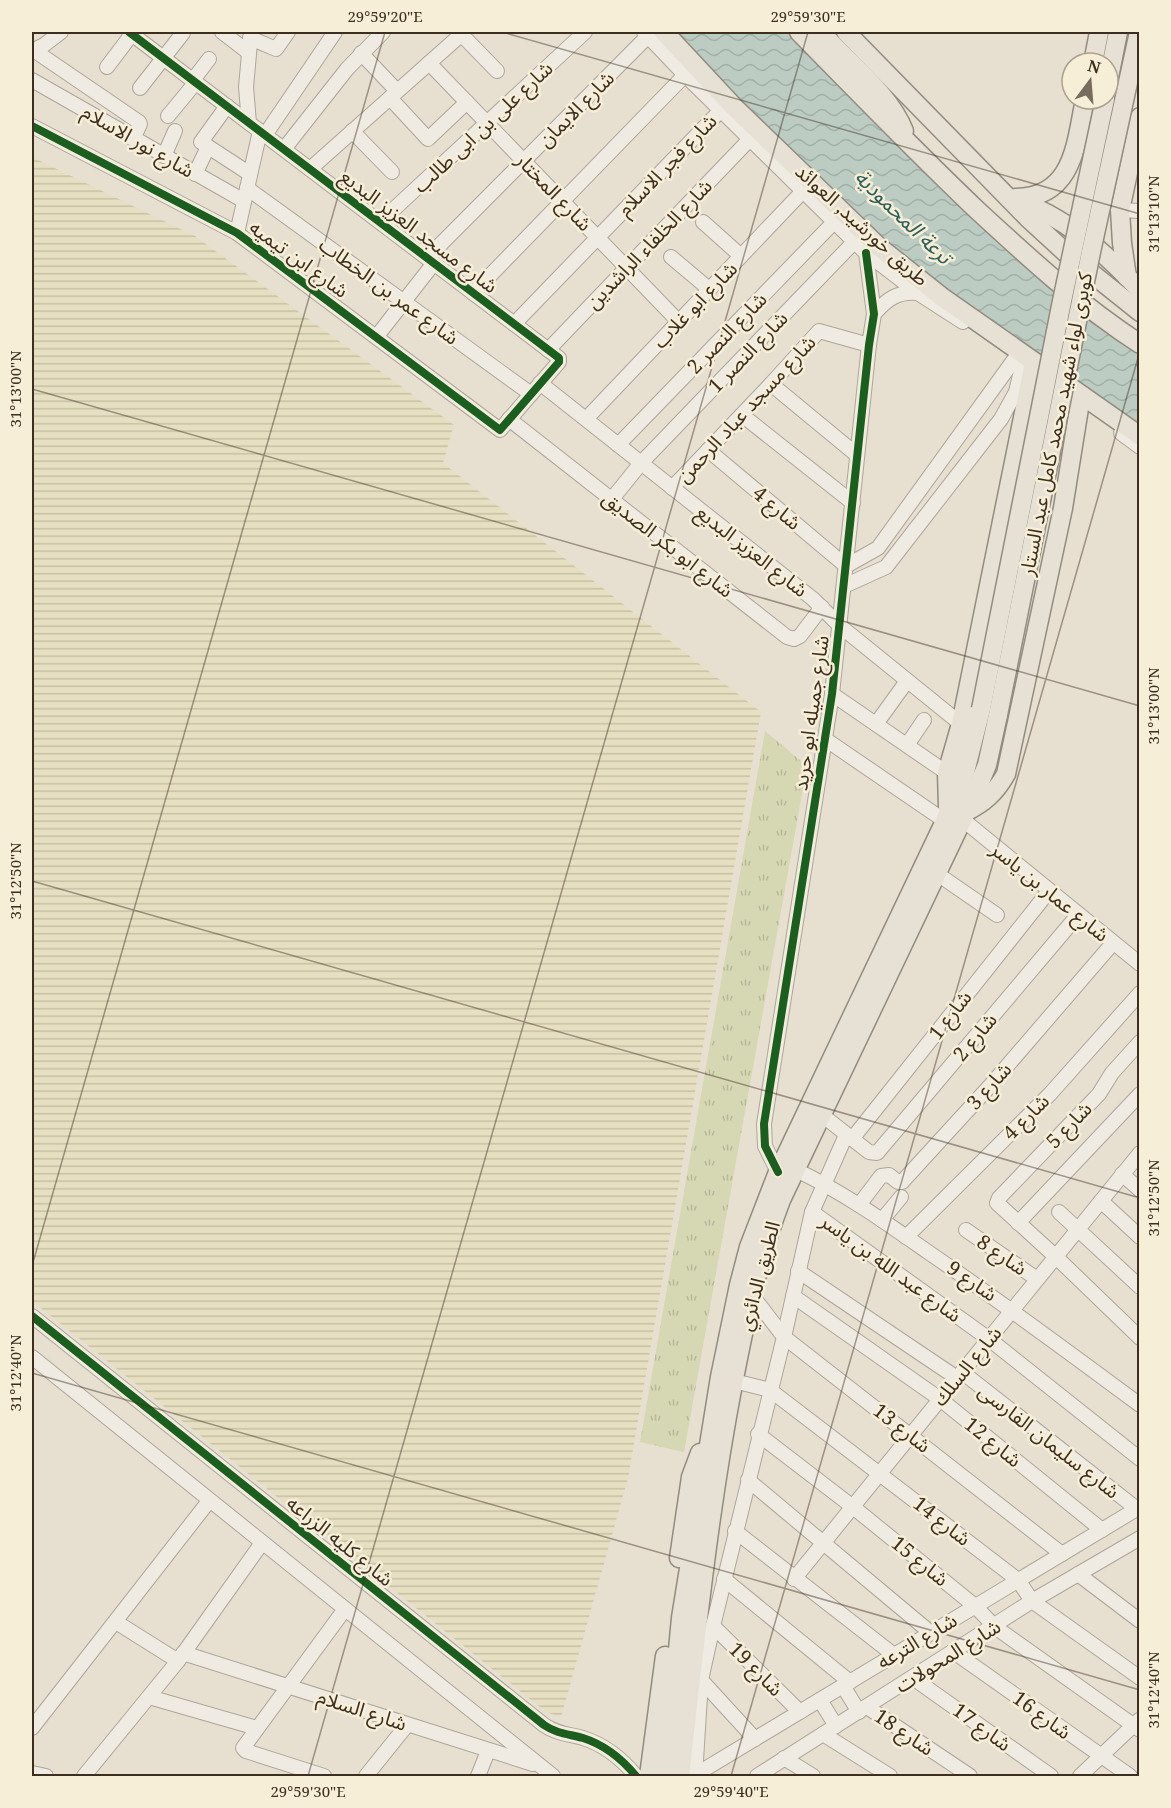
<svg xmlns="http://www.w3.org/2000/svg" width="1171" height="1808" font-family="'Noto Serif','Noto Sans Arabic',serif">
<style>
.farmland{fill:url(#farmland-rules)}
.grass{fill:url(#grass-tufts)}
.water{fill:url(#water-waves)}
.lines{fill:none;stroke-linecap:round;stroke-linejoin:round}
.minor-casing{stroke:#ada599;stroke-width:16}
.major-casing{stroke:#928b80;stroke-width:21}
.minor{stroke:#efebe3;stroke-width:14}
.major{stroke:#e6e1d4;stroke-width:18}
.major-bridge-casing{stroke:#928b80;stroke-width:21;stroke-linecap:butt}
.major-bridge{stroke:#e6e1d4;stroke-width:18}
.cycleway-casing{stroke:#f7eed8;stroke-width:11}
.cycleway{stroke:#1b5e20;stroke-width:8}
.ticks{fill:none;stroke:#3d2e20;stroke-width:1.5;stroke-opacity:0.45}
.labels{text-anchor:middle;stroke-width:5;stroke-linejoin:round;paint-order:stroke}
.street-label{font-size:20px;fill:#3d2e20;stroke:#f7eed8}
.water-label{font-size:21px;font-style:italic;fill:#2f5d5a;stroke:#f7eed8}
.neatline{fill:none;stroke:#3d2e20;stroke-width:2}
.ticks-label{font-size:15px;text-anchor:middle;fill:#3d2e20}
</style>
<defs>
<pattern id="farmland-rules" width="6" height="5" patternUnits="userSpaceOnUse" patternTransform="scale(1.5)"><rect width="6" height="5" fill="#e6dfc2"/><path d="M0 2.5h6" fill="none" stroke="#c6c0a6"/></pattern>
<pattern id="grass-tufts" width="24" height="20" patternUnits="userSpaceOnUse" patternTransform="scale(1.5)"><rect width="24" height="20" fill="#d6d7b3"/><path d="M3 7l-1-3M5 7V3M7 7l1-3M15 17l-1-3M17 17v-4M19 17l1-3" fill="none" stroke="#b9b99a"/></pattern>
<pattern id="water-waves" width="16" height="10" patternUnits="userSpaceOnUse" patternTransform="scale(1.5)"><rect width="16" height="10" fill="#bcccc2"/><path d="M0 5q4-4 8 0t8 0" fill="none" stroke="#a2b0a6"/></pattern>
</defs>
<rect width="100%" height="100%" fill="#e7e0d1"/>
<!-- farmland -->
<polygon class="farmland" points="32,157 195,236 454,425 443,463 761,712 628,1478 561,1717 546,1712 32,1301"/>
<!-- grass -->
<polygon class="grass" points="765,731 807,766 684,1452 640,1442"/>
<!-- water -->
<polygon class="water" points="674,32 790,32 900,144 1139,351 1139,431 926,277 870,228 755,117"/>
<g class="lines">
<defs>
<g id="minor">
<polyline points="222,32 248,52"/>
<polyline points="644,32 685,75 866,253 918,293 963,322"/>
<polyline points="461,34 497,71"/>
<polyline points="250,38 276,49 288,32"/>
<polyline points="32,49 139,122 140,124 133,139"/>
<polyline points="32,51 44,45 61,32"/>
<polyline points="361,53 397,91"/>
<polyline points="429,63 678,321"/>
<polyline points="107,67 132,34"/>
<polyline points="32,80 244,201"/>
<polyline points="193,80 209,59"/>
<polyline points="140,88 183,33"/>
<polyline points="390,98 428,139 467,102"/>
<polyline points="227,106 201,142 250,174"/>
<polyline points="168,116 196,82"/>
<polyline points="249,123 246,87 251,32"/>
<polyline points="32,126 237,233 500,430 559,362 559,358 129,32"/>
<polyline points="352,131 392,172"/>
<polyline points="265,135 335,32"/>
<polyline points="284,149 347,69 383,32"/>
<polyline points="164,156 175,131"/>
<polyline points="310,169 464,32"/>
<polyline points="195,174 208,147"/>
<polyline points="247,188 531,394"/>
<polyline points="1120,210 1140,211"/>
<polyline points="380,222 585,32"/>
<polyline points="703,222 741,256"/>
<polyline points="237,233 260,131"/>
<polyline points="671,257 709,289"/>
<polyline points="427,258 648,36"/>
<polyline points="473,293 685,75"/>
<path d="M874 314C887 299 898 291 918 293"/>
<polyline points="514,324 721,110"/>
<polyline points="377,336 434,263"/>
<polyline points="548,350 750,139"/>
<polyline points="540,383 813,599 840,626 961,724"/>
<polyline points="771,384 857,455"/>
<polyline points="742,415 853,503"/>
<polyline points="509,419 787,637 794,639 800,636 822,607"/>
<polyline points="586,419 804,190"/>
<polyline points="1121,433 1140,447"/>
<polyline points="618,445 835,221"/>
<polyline points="708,450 846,566 878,548 1016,357"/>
<polyline points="672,488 771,384 819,331 869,345"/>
<polyline points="612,499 641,463 855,241"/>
<polyline points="844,586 886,567 1001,419 1016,392 1023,362"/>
<polyline points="832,694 947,773"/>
<polyline points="876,724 907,681"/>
<polyline points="825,739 945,821"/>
<polyline points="907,745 924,720"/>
<polyline points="962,819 1140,964"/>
<polyline points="936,873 997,915"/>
<polyline points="1140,1042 1112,1073 1099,1094 999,1198 997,1203 1055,1256 1140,1338"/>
<polyline points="822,1115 869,1152 877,1153 1078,915"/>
<polyline points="852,1139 1049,891"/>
<path d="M796 1170C843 1192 885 1222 928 1252 1000 1301 1070 1353 1140 1405"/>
<polyline points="778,1172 765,1146 764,1124 832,694 869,345 874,314 866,253"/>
<polyline points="1122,1174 1140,1190"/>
<polyline points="1101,1201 1140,1237"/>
<polyline points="859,1205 881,1176 889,1175 898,1182 902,1182 989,1087 1113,943"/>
<polyline points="812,1212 989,1339 1140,1459"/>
<polyline points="1059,1212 1140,1287"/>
<polyline points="882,1220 901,1197"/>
<polyline points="1018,1223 1140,1094"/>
<polyline points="966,1230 1037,1279"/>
<polyline points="906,1237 1050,1094 1140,993"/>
<polyline points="798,1271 957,1378"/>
<polyline points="751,1294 784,1337 1062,1554"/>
<polyline points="793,1296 940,1399 1102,1530"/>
<path d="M32 1316 544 1725C557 1734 569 1734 583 1738 605 1745 622 1759 636 1776"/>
<polyline points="32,1357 553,1776"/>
<polyline points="962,1372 1137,1509"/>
<polyline points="734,1381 770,1390 1018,1580 1032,1601 1140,1678"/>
<polyline points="758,1434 853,1507 975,1606 995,1627 1140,1730"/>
<polyline points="748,1480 931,1633"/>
<polyline points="735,1531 894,1655"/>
<polyline points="1078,1574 1140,1621"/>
<polyline points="724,1579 850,1682"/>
<polyline points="794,1579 1140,1153"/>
<polyline points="116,1622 178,1661"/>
<polyline points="713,1626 800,1712"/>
<polyline points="954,1652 1130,1776"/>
<polyline points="183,1653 533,1764"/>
<polyline points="913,1678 1051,1776"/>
<polyline points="701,1680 755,1739"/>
<polyline points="843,1686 859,1712"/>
<polyline points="149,1697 257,1728"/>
<polyline points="820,1700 836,1726"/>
<polyline points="867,1707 970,1776"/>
<polyline points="32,1728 209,1501"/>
<polyline points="823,1734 890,1776"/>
<polyline points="784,1758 813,1776"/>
<polyline points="32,1773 46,1776"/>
<polyline points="695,1775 1140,1507"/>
<polyline points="84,1776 178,1661 262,1543"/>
<polyline points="324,1776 246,1751 243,1748 345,1609"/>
<polyline points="366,1776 407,1725"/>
<polyline points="478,1776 488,1751"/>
<polyline points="695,1776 701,1680 713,1626 784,1337 812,1212 846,1135"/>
<polyline points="757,1776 1032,1601 1140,1538"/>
<polyline points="1080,1776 1139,1720"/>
</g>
<g id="major">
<polyline points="664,32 734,107 879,247 942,297 1140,436"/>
<path d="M799 32C858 92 916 152 977 210 1029 258 1080 305 1140 344"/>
<path d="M821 32C847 62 889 93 904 131"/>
<polyline points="846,32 1028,218 1065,252 1140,312"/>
<polyline points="1093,63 1099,32"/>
<polyline points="1108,83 1118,32"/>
<path d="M1015 198C1074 198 1076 143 1085 99"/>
<path d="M1012 199C1064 215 1103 251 1140 290"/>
<polyline points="1127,277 1122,243 1120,210 1140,117"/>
<polyline points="948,808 947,773 961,724 1033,368"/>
<path d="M965 812C984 803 996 792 1006 774L1063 508 1080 402"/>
<polyline points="679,1558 691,1477 700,1453"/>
<polyline points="649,1776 665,1656"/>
<polyline points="666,1776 681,1618 720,1377 739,1285 749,1247 778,1172 945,821 965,772 981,709"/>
<path d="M680 1776C695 1645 708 1514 733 1384 745 1321 758 1260 781 1200L977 789 987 765 998 715"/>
</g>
</defs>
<!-- minor casing -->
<use href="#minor" class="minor-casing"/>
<!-- major casing -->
<use href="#major" class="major-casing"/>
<!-- minor -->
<use href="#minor" class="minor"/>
<!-- major -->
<use href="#major" class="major"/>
<defs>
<g id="major-bridge">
<polyline points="981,709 1062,301 1105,99"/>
<polyline points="998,715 1091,252 1139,32"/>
</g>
</defs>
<!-- major-bridge casing -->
<use href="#major-bridge" class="major-bridge-casing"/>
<!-- major-bridge -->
<use href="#major-bridge" class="major-bridge"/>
<defs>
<g id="cycleway">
<polyline points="32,126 237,233 500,430 559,362 559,358 129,32"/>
<polyline points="778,1172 765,1146 764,1124 832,694 869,345 874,314 866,253"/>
<path d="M32 1316 544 1725C557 1734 569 1734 583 1738 605 1745 622 1759 636 1776"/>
</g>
</defs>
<!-- cycleway casing -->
<use href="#cycleway" class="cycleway-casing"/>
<!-- cycleway -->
<use href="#cycleway" class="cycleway"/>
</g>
<!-- ticks -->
<path class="ticks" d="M502 32 1140 214M32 389 1140 706M32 881 1140 1198M32 1266 385 32M32 1373 1140 1690M308 1776 808 32M731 1776 1140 351"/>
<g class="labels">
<!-- street labels -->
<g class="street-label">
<text transform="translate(576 109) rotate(-45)" y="7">شارع الايمان</text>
<text transform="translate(483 127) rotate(-43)" y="7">شارع على بن ابى طالب</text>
<text transform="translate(138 141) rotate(30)" y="7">شارع نور الاسلام</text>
<text transform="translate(667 165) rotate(-46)" y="7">شارع فجر الاسلام</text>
<text transform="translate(554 192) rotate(46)" y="7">شارع المختار</text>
<text transform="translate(862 225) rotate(42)" y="7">طريق خورشيد, العوائد</text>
<text transform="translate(419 231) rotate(37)" y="7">شارع مسجد العزيز البديع</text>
<text transform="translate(649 244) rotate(-46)" y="7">شارع الخلفاء الراشدين</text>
<text transform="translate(299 259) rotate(36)" y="7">شارع ابن تيميه</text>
<text transform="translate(389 291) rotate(36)" y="7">شارع عمر بن الخطاب</text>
<text transform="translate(695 305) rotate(-46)" y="7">شارع ابو غلاب</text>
<text transform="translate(727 333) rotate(-46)" y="7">شارع النصر 2</text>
<text transform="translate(748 352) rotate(-46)" y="7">شارع النصر 1</text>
<text transform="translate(746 409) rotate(-47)" y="7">شارع مسجد عباد الرحمن</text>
<text transform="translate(1056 424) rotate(-79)" y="7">كوبرى لواء شهيد محمد كامل عبد الستار</text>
<text transform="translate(777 508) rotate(40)" y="7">شارع 4</text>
<text transform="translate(668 544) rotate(38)" y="7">شارع ابو بكر الصديق</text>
<text transform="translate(752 551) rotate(38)" y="7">شارع العزيز البديع</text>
<text transform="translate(811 713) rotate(-82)" y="7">شارع جميله ابو حريد</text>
<text transform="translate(1050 892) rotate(39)" y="7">شارع عمار بن ياسر</text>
<text transform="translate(950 1015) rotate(-52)" y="7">شارع 1</text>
<text transform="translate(975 1037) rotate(-50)" y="7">شارع 2</text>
<text transform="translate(989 1086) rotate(-48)" y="7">شارع 3</text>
<text transform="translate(1026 1117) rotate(-45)" y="7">شارع 4</text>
<text transform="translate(1069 1125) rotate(-46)" y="7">شارع 5</text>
<text transform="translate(1002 1255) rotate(34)" y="7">شارع 8</text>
<text transform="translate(891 1268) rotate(36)" y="7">شارع عبد الله بن ياسر</text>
<text transform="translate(759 1276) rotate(-75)" y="7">الطريق الدائري</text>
<text transform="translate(972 1281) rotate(34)" y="7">شارع 9</text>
<text transform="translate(967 1366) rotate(-51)" y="7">شارع السلك</text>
<text transform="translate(902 1428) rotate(38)" y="7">شارع 13</text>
<text transform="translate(1049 1441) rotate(38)" y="7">شارع سليمان الفارسى</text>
<text transform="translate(993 1442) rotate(39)" y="7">شارع 12</text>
<text transform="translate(942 1521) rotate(38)" y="7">شارع 14</text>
<text transform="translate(340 1541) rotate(39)" y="7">شارع كليه الزراعه</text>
<text transform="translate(920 1561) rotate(39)" y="7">شارع 15</text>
<text transform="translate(917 1641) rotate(-31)" y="7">شارع الترعه</text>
<text transform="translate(948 1656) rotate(-32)" y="7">شارع المحولات</text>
<text transform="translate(756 1669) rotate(45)" y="7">شارع 19</text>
<text transform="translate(362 1710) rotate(18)" y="7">شارع السلام</text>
<text transform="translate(1042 1715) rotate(36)" y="7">شارع 16</text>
<text transform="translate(982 1727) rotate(36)" y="7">شارع 17</text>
<text transform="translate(904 1732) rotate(34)" y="7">شارع 18</text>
</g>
<!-- water labels -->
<g class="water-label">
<text transform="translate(903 217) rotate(44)" y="7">ترعة المحمودية</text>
</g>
</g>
<!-- border -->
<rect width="1171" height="1808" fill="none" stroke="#f7eed8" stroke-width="66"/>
<!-- north arrow -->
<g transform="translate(1090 81) rotate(16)"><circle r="28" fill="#f7eed8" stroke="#ada18e" stroke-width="1.5"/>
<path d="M0-4.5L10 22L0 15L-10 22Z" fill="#786c5e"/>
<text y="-9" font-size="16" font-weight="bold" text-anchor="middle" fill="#3d2e20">N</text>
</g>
<rect x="33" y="33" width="1105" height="1742" class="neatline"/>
<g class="ticks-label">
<text x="385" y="22">29°59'20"E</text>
<text x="808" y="22">29°59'30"E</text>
<text transform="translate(1154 214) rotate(-90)" y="5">31°13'10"N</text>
<text transform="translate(16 389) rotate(-90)" y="5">31°13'00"N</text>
<text transform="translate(1154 706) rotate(-90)" y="5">31°13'00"N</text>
<text transform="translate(16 881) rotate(-90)" y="5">31°12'50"N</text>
<text transform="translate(1154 1198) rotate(-90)" y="5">31°12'50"N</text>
<text transform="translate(16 1373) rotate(-90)" y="5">31°12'40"N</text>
<text transform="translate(1154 1690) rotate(-90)" y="5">31°12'40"N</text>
<text x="308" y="1797">29°59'30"E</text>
<text x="731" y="1797">29°59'40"E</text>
</g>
</svg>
